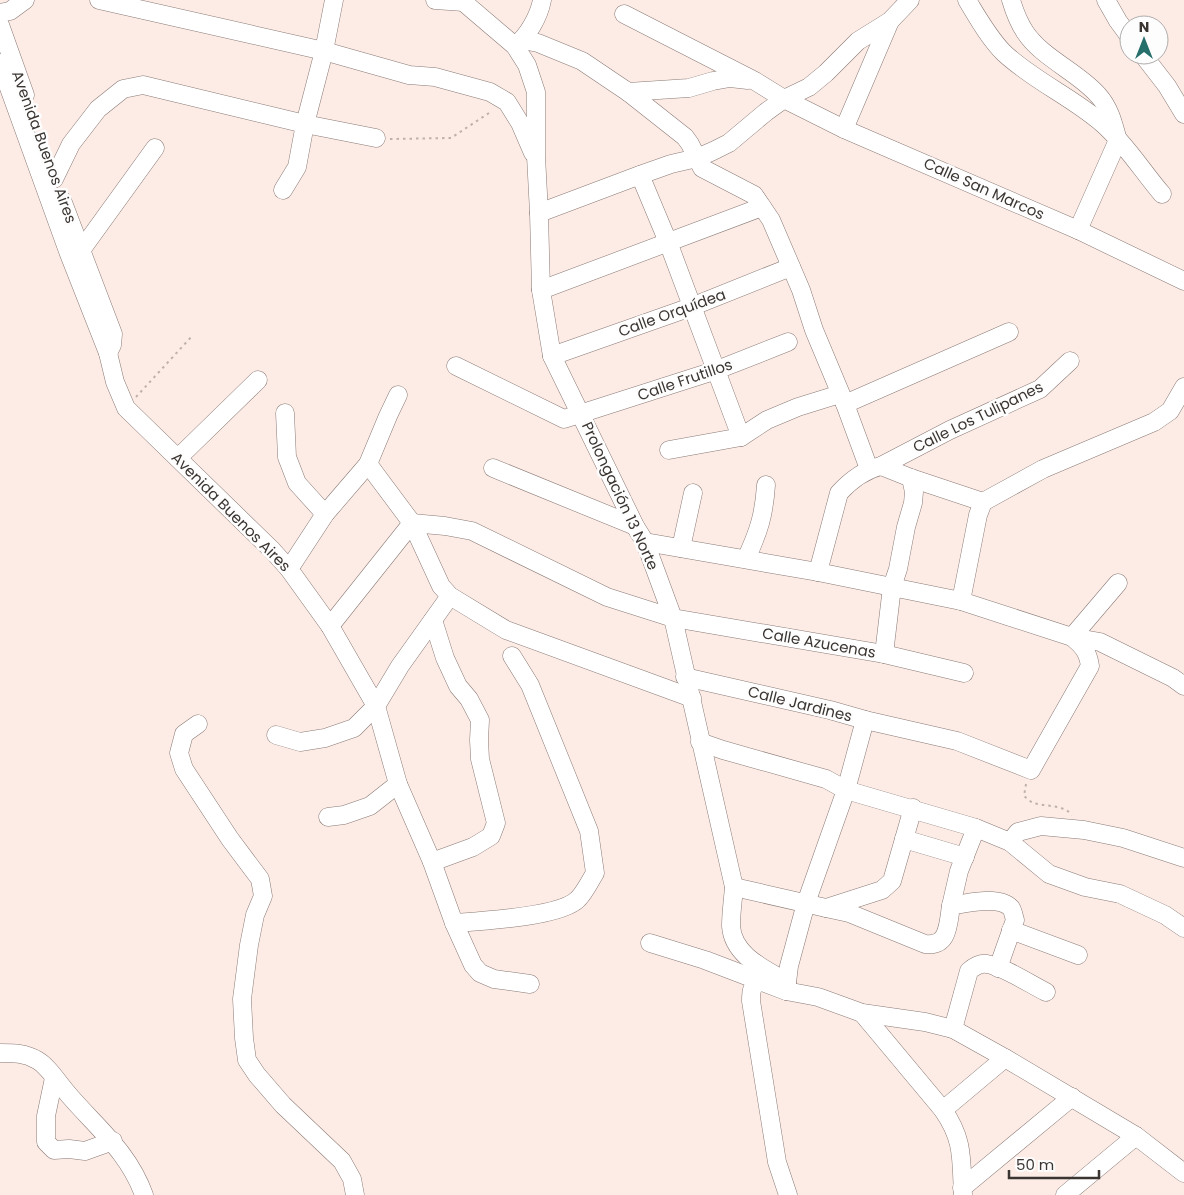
<svg xmlns="http://www.w3.org/2000/svg" width="1184" height="1195" font-family="Poppins,sans-serif">
<style>
.lines{fill:none;stroke-linecap:round;stroke-linejoin:round}
.minor-casing{stroke:#8a7a75;stroke-width:19}
.path{stroke:#beb0ab;stroke-width:2;stroke-dasharray:2.5 4;stroke-linecap:butt}
.minor{stroke:#fff;stroke-width:18}
.labels{text-anchor:middle;stroke-width:5;stroke-linejoin:round;paint-order:stroke}
.street-label{font-size:15px;fill:#3b3532;stroke:#fdfdfd}
</style>
<rect width="100%" height="100%" fill="#fdece6"/>
<g class="lines">
<defs>
<g id="minor">
<polyline points="99,0 324,51 409,75 435,77 490,92 507,102 520,123 533,153"/>
<polyline points="435,0 464,2"/>
<path d="M461 0 515 46 527 65 536 92V156L539 213 541 290 552 356 635 526 645 542 673 618 734 887C733 900 731 913 731 926 733 956 765 969 787 982"/>
<path d="M967 0C978 18 989 38 1004 53 1034 81 1072 97 1103 124 1125 143 1143 172 1162 194"/>
<path d="M1011 0C1014 10 1019 23 1025 32 1042 58 1078 72 1098 95 1109 107 1113 122 1117 137"/>
<polyline points="1106,0 1118,21 1129,36"/>
<polyline points="0,13 10,11 25,0"/>
<polyline points="624,14 755,81 784,99 844,129 1078,230 1184,281"/>
<polyline points="0,25 25,95"/>
<polyline points="523,40 538,43 582,61 628,92 689,88 713,81 730,78 748,80"/>
<path d="M515 46C528 36 539 16 542 0"/>
<polyline points="1143,55 1167,86 1184,114"/>
<polyline points="0,63 69,254 108,353 115,382 126,408 272,550 289,569 330,626 376,706 398,784 432,862 454,923 473,965 480,973 494,979 530,984"/>
<polyline points="628,92 685,137 690,144 702,168 754,195 771,220 801,290 814,330 845,404 869,469"/>
<polyline points="844,129 890,21"/>
<polyline points="640,175 668,242 741,437"/>
<polyline points="54,179 71,144 98,109 123,89 143,85 305,124 376,138"/>
<polyline points="283,190 297,167 305,124 324,51 334,0"/>
<polyline points="62,200 113,334 112,345 108,353"/>
<polyline points="539,213 640,175 671,164 697,158 713,151 729,143 766,112 784,99 809,87 826,73 858,41 890,21 910,0"/>
<polyline points="1078,230 1118,140"/>
<polyline points="74,252 82,249 155,148"/>
<polyline points="541,290 762,207"/>
<polyline points="552,356 691,307 791,267"/>
<polyline points="456,366 564,419 717,370 788,342"/>
<polyline points="845,404 1009,332"/>
<polyline points="285,413 287,457 297,483 325,514"/>
<polyline points="669,450 741,437 767,420 798,407 840,394"/>
<polyline points="178,458 258,380"/>
<polyline points="368,464 412,523 441,586 450,596 506,630 692,698"/>
<polyline points="881,466 911,478 983,502"/>
<polyline points="493,468 635,526"/>
<path d="M645 542 818 572 961 601 1072 637C1083 646 1088 652 1090 666L1031 770 957 741 865 720 830 710 685 677"/>
<polyline points="681,548 693,493"/>
<path d="M746 559C759 531 764 515 766 485"/>
<polyline points="289,569 325,514 368,464 388,416 398,395"/>
<path d="M818 572 839 493C851 480 864 470 881 466L950 430 1040 389 1070 361"/>
<polyline points="1118,583 1072,637 1100,642 1173,678 1184,686"/>
<polyline points="961,601 978,515 983,502 1043,469 1154,422 1170,411 1184,387"/>
<polyline points="330,626 412,523 445,526 472,531 607,597 673,618 884,654 964,673"/>
<polyline points="884,654 892,587 898,569 906,527 913,503 914,492 911,478"/>
<polyline points="198,724 184,734 179,753 184,769 230,839 260,879 263,896 255,915 249,945 242,999 244,1038 247,1060 257,1075 283,1105 342,1161 352,1179 355,1195"/>
<polyline points="276,735 300,742 325,738 354,728 376,706 400,666 450,596"/>
<polyline points="700,742 723,750 826,779 846,790 976,828 1010,842 1049,874 1085,887 1120,894 1165,915 1184,928"/>
<polyline points="328,817 344,815 370,806 398,784"/>
<polyline points="904,839 965,857"/>
<polyline points="1010,842 1018,832 1041,826 1084,830 1123,838 1184,858"/>
<polyline points="432,862 473,847 491,836 496,823 480,759 479,740 480,720 469,699 458,686 445,658 433,620"/>
<polyline points="734,887 826,908 882,890 892,881 913,808"/>
<polyline points="951,906 959,871 976,828"/>
<path d="M826 908 849 913 925 944C949 947 948 924 951 906 966 903 999 895 1011 908 1013 911 1014 917 1015 920L998 968"/>
<path d="M454 923C481 921 561 917 578 899 585 892 590 881 595 873L589 831 530 685 512 656"/>
<polyline points="1011,930 1078,955"/>
<polyline points="650,943 705,960 760,981"/>
<polyline points="786,991 789,966 806,903 846,790 865,720"/>
<path d="M862 1013 943 1110C964 1140 961 1159 963 1195"/>
<path d="M953 1029 969 971C975 966 980 963 987 964 1004 967 1030 984 1046 992"/>
<path d="M0 1053C14 1053 25 1053 37 1060 47 1065 60 1085 68 1094 97 1128 128 1151 144 1195"/>
<polyline points="54,1078 46,1116 46,1142 54,1150 69,1149 85,1151 113,1141"/>
<polyline points="943,1110 1005,1058"/>
<polyline points="962,1188 1072,1097"/>
<path d="M788 1195 777 1162 751 1001C751 992 751 986 760 981L786 991 818 997 862 1013 925 1022 953 1029 1005 1058 1136 1136 1184 1173"/>
<polyline points="1065,1195 1136,1136"/>
</g>
</defs>
<!-- minor casing -->
<use href="#minor" class="minor-casing"/>
<!-- path -->
<g class="path">
<polyline points="390,139 451,138 492,111"/>
<polyline points="136,397 193,335"/>
<path d="M1026 784 1024 796C1027 798 1030 802 1034 803 1046 807 1063 804 1072 815"/>
</g>
<!-- minor -->
<use href="#minor" class="minor"/>
</g>
<g class="labels">
<!-- street labels -->
<g class="street-label">
<text transform="translate(44 147) rotate(70)" y="5">Avenida Buenos Aires</text>
<text transform="translate(984 189) rotate(24)" y="5">Calle San Marcos</text>
<text transform="translate(672 313) rotate(-20)" y="5">Calle Orquídea</text>
<text transform="translate(685 380) rotate(-19)" y="5">Calle Frutillos</text>
<text transform="translate(978 417) rotate(-26)" y="5">Calle Los Tulipanes</text>
<text transform="translate(620 496) rotate(65)" y="5">Prolongación 13 Norte</text>
<text transform="translate(231 512) rotate(45)" y="5">Avenida Buenos Aires</text>
<text transform="translate(819 643) rotate(10)" y="5">Calle Azucenas</text>
<text transform="translate(800 704) rotate(14)" y="5">Calle Jardines</text>
</g>
</g>
<!-- north arrow -->
<g transform="translate(1144 40)"><circle r="24" fill="#fdfdfd" stroke="#afadac"/>
<path d="M0-4L9 19L0 12L-9 19Z" fill="#266f6b"/>
<text y="-8" font-size="14" font-weight="bold" text-anchor="middle" fill="#3b3532">N</text>
</g>
<!-- scale -->
<path d="M1009 1170v8h90v-8" fill="none" stroke="#3b3532" stroke-width="2.5"/>
<text x="1016" y="1170" font-size="15" fill="#3b3532" stroke="#fdfdfd" stroke-width="4" paint-order="stroke">50 m</text>
</svg>
